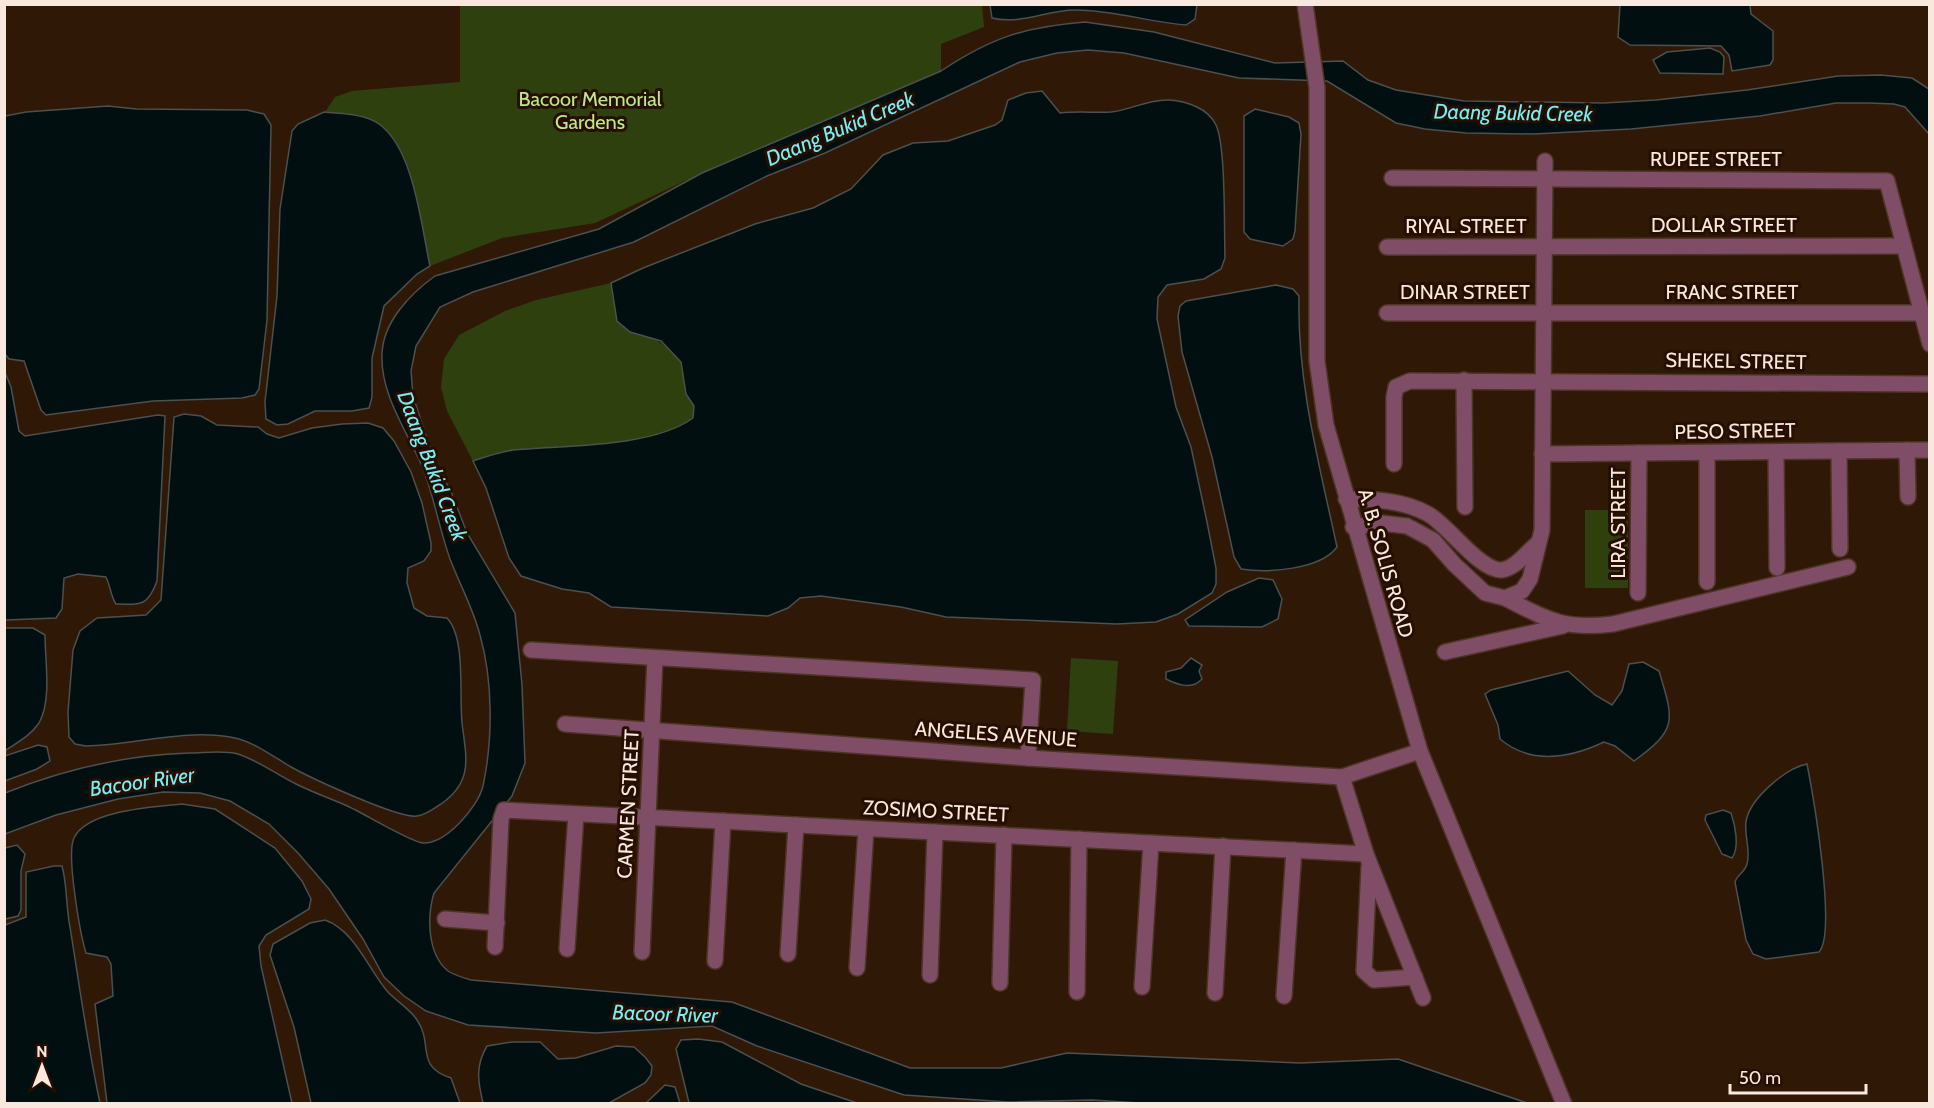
<svg xmlns="http://www.w3.org/2000/svg" width="1934" height="1108" font-family="Cabin,sans-serif">
<style>
.green{fill:#2e400e}
.water{fill:#020f10;stroke:#4c504e;stroke-width:1.5}
.lines{fill:none;stroke-linecap:round;stroke-linejoin:round}
.minor-casing{stroke:#4c3525;stroke-width:18}
.tertiary-casing{stroke:#4c3525;stroke-width:18}
.minor{stroke:#7f4d65;stroke-width:15}
.tertiary{stroke:#7f4d65;stroke-width:15}
.labels{text-anchor:middle;stroke-width:6;stroke-linejoin:round;paint-order:stroke}
.park-label{font-size:20px;fill:#c0e985;stroke:#260f01}
.street-label{font-size:20px;fill:#f9e8de;stroke:#260f01}
.water-label{font-size:21px;font-style:italic;fill:#77eef8;stroke:#260f01}
</style>
<rect width="100%" height="100%" fill="#301807"/>
<!-- green -->
<g class="green">
<polygon points="460,5 982,5 984,27 941,44 941,71 702,173 595,223 502,238 430,266 421,221 361,115 325,112 335,97 352,91 460,82"/>
<path d="M611 283 617 321C638 339 664 335 680 361 688 374 680 387 694 406L693 418C650 449 564 445 513 450 499 452 485 457 473 461L447 411 441 387 444 359 459 335 505 311 536 300Z"/>
<rect x="1585" y="510" width="43" height="78"/>
<polygon points="1071,658 1118,661 1113,734 1067,731"/>
</g>
<!-- water -->
<g class="water">
<path d="M1197 5 1195 19 1186 25C1149 22 1113 10 1075 10 1047 10 1020 25 992 18L990 5Z"/>
<polygon points="1620,5 1750,5 1751,14 1773,31 1773,60 1770,65 1732,71 1729,55 1721,46 1630,45 1618,37"/>
<path d="M1085 22 1154 32 1275 63 1343 61 1368 80 1396 90 1464 101 1604 103 1656 100 1747 90 1838 76 1881 75 1912 78 1929 89V134L1905 107 1894 104 1869 103H1836L1760 116 1631 129 1533 134 1466 133 1425 129 1396 123 1327 81 1239 78 1124 53 1088 50 1057 53 1020 62 825 153 767 176 634 242 473 292 440 307 416 346 411 371 413 396 436 466 450 489 467 533 515 613 522 685 525 763 512 796 434 893C427 916 427 954 448 971 454 975 464 978 471 980L732 1002 910 1068H1001L1067 1053 1300 1063 1398 1059 1527 1103 1156 1104 1092 1100 1008 1102 904 1095 757 1046 712 1026 596 1033 468 1025 426 1011 404 996 384 977 363 939 329 889 298 853 269 824 230 801 200 793 163 792 118 799 56 815 5 834V793C65 769 124 755 189 753 204 753 223 750 238 754 259 761 276 774 296 784 312 792 329 798 345 805 362 812 410 842 423 843 446 844 478 807 483 786 493 739 493 681 480 635 473 608 460 585 450 559 439 528 434 496 422 466 407 431 380 394 382 354 383 322 410 294 435 276L599 229 702 173 941 71C992 37 1025 27 1085 22Z"/>
<polygon points="1710,48 1720,52 1724,57 1723,74 1660,73 1653,60 1667,52"/>
<path d="M1042 91 1060 113C1078 111 1095 113 1111 112 1131 110 1148 99 1169 100 1186 101 1208 108 1216 125 1226 146 1224 230 1225 258L1221 269 1204 279 1167 285 1158 297 1157 319 1176 407 1191 447 1207 522 1216 568V584L1212 593 1178 614 1156 622 1117 624 946 617 901 607 821 596 800 598 788 608 768 616 611 607 589 593 562 589 521 576 509 558 486 488 473 461C485 457 499 452 513 450 563 445 652 448 693 418L694 406 686 394 681 362 661 341 630 332 617 321 611 283 643 268 755 224 813 208 851 189 883 155 913 143 948 141 995 125 1002 120 1008 100 1026 93Z"/>
<polygon points="108,106 136,109 247,110 264,114 271,125 267,320 259,389 255,395 242,398 153,401 46,415 41,410 24,361 9,359 5,354 5,116 26,112"/>
<polygon points="1255,109 1289,117 1299,123 1301,134 1295,231 1293,239 1283,246 1250,239 1244,232 1244,116"/>
<path d="M324 112C342 114 364 113 379 124 414 149 421 225 430 266L417 274 384 306 372 358V397L369 408 352 411H315L288 424 277 425 266 419 265 402 277 296 280 209 292 131 298 124Z"/>
<path d="M1276 285 1293 289 1299 296C1297 383 1319 463 1337 547 1320 570 1268 573 1241 569L1234 557 1212 457 1182 352 1178 316 1180 306 1186 301Z"/>
<path d="M4 370 11 387 19 431 25 436 158 415 165 416 157 581C148 606 141 605 116 604 110 595 111 587 106 577L78 574 64 578 62 609 56 618 5 620Z"/>
<path d="M184 414 201 416 217 425 258 427 267 434 279 438 312 428 342 424 368 423 383 428 394 441 411 472 422 503 431 543V551L424 561 408 568 407 583 414 608 427 616 447 618C466 638 459 694 462 723 466 757 474 781 441 804 434 808 426 815 417 816 399 819 311 778 291 767 274 757 254 742 235 738 185 728 135 745 86 746L75 744 69 737 68 712 73 650 80 631 97 618 146 615 161 600 174 417Z"/>
<polygon points="1259,578 1273,580 1282,599 1278,619 1262,627 1189,626 1185,620 1227,592"/>
<path d="M5 628H33L45 635C45 661 52 700 39 723 31 735 18 742 6 750L5 756 38 745 47 747 50 761 37 769 5 781Z"/>
<path d="M1191 658 1202 665 1199 671 1202 679C1192 690 1178 685 1166 679V672L1181 668Z"/>
<path d="M1643 662 1659 671C1674 721 1678 729 1634 761L1615 746 1604 742C1570 758 1531 765 1500 739L1498 725 1485 694 1491 690 1568 671 1595 695 1612 705 1622 691 1629 664Z"/>
<path d="M1807 764C1813 794 1837 933 1819 952L1766 959 1753 954 1746 940 1735 882C1737 875 1745 872 1747 864 1751 851 1744 835 1746 822 1749 799 1786 768 1807 764Z"/>
<path d="M182 804 215 809 275 848 302 881 311 899 309 909 266 935 259 946 261 966 292 1103H107L95 1004 113 996 111 964 107 957 86 953C80 933 66 854 74 838 87 810 155 807 182 804Z"/>
<path d="M1723 810 1731 813C1735 825 1740 847 1732 858L1722 854 1705 820 1706 815Z"/>
<polygon points="17,845 25,854 21,871 21,910 18,916 5,919 5,848"/>
<path d="M54 866H62C67 884 66 903 69 921 79 982 87 1043 100 1103H5V925L26 917V872Z"/>
<path d="M325 920C354 930 368 968 387 991 396 1001 410 1009 417 1020 434 1044 414 1066 451 1078L460 1103H311L294 1027 270 955 273 944 310 923Z"/>
<polygon points="698,1039 722,1042 801,1084 857,1103 689,1103 676,1049 681,1040"/>
<path d="M512 1042H540L558 1059 576 1058 616 1046 634 1047 645 1057 652 1066 651 1075 645 1083 609 1103H483C478 1082 475 1066 487 1046Z"/>
<polygon points="665,1085 675,1087 680,1103 646,1103"/>
</g>
<g class="lines">
<defs>
<g id="minor">
<polyline points="1392,178 1887,181 1930,344"/>
<polyline points="1387,247 1904,246"/>
<polyline points="1387,313 1922,313"/>
<polyline points="1464,380 1465,507"/>
<polyline points="1907,450 1908,497"/>
<polyline points="1839,451 1840,549"/>
<polyline points="1776,452 1777,568"/>
<polyline points="1707,453 1707,582"/>
<polyline points="1542,454 1930,450"/>
<polyline points="1394,464 1394,397 1396,387 1410,381 1930,384"/>
<path d="M1346 499C1373 499 1403 500 1428 514 1448 525 1479 570 1501 570 1515 569 1527 552 1538 543"/>
<polyline points="1353,527 1381,523 1407,526 1433,540 1454,564 1485,593 1505,598 1522,591 1530,579 1542,530 1545,161"/>
<polyline points="1638,593 1639,453"/>
<path d="M1505 598C1548 620 1563 630 1613 624L1848 567"/>
<polyline points="531,650 1033,680 1028,758"/>
<polyline points="1445,652 1563,626"/>
<polyline points="565,724 1028,758 1342,777 1420,751"/>
<polyline points="1342,777 1366,854 1423,998"/>
<polyline points="1369,867 1364,971 1374,980 1415,977"/>
<polyline points="445,919 497,923"/>
<polyline points="495,947 501,819 504,810 1366,854"/>
<polyline points="567,949 576,814"/>
<polyline points="642,952 655,658"/>
<polyline points="788,954 796,825"/>
<polyline points="715,961 723,821"/>
<polyline points="857,968 866,829"/>
<polyline points="930,975 935,832"/>
<polyline points="1000,983 1004,835"/>
<polyline points="1142,987 1151,843"/>
<polyline points="1077,992 1079,839"/>
<polyline points="1215,993 1223,846"/>
<polyline points="1284,996 1294,850"/>
</g>
<polyline id="tertiary" points="1305,4 1317,88 1317,361 1326,425 1420,751 1564,1104"/>
</defs>
<!-- minor casing -->
<use href="#minor" class="minor-casing"/>
<!-- tertiary casing -->
<use href="#tertiary" class="tertiary-casing"/>
<!-- minor -->
<use href="#minor" class="minor"/>
<!-- tertiary -->
<use href="#tertiary" class="tertiary"/>
</g>
<g class="labels">
<!-- park labels -->
<g class="park-label">
<text x="590" y="106">Bacoor Memorial<tspan x="590" dy="23">Gardens</tspan></text>
</g>
<!-- street labels -->
<g class="street-label">
<text x="1716" y="166">RUPEE STREET</text>
<text x="1724" y="232">DOLLAR STREET</text>
<text x="1466" y="233">RIYAL STREET</text>
<text x="1465" y="299">DINAR STREET</text>
<text x="1732" y="299">FRANC STREET</text>
<text transform="translate(1736 361) rotate(1)" y="7">SHEKEL STREET</text>
<text transform="translate(1735 431) rotate(-1)" y="7">PESO STREET</text>
<text transform="translate(1618 523) rotate(-90)" y="7">LIRA STREET</text>
<text transform="translate(1386 563) rotate(74)" y="7">A. B. SOLIS ROAD</text>
<text transform="translate(996 734) rotate(4)" y="7">ANGELES AVENUE</text>
<text transform="translate(628 804) rotate(-87)" y="7">CARMEN STREET</text>
<text transform="translate(936 811) rotate(3)" y="7">ZOSIMO STREET</text>
</g>
<!-- water labels -->
<g class="water-label">
<text transform="translate(1513 113) rotate(1)" y="7">Daang Bukid Creek</text>
<text transform="translate(840 129) rotate(-23)" y="7">Daang Bukid Creek</text>
<text transform="translate(432 466) rotate(69)" y="7">Daang Bukid Creek</text>
<text transform="translate(142 782) rotate(-8)" y="7">Bacoor River</text>
<text transform="translate(665 1014) rotate(2)" y="7">Bacoor River</text>
</g>
</g>
<!-- border -->
<rect width="1934" height="1108" fill="none" stroke="#f9e8de" stroke-width="12"/>
<!-- north arrow -->
<g transform="translate(42 1066)" stroke="#260f01" stroke-width="4.5" paint-order="stroke">
<path d="M0-4.5L10 22L0 15L-10 22Z" fill="#f9e8de"/>
<text y="-9" font-size="16" font-weight="bold" text-anchor="middle" fill="#f9e8de">N</text>
</g>
<!-- scale -->
<path d="M1730 1084v9h136v-9" fill="none" stroke="#f9e8de" stroke-width="3"/>
<text x="1739" y="1084" font-size="18" fill="#f9e8de" stroke="#260f01" stroke-width="4.5" paint-order="stroke">50 m</text>
</svg>
